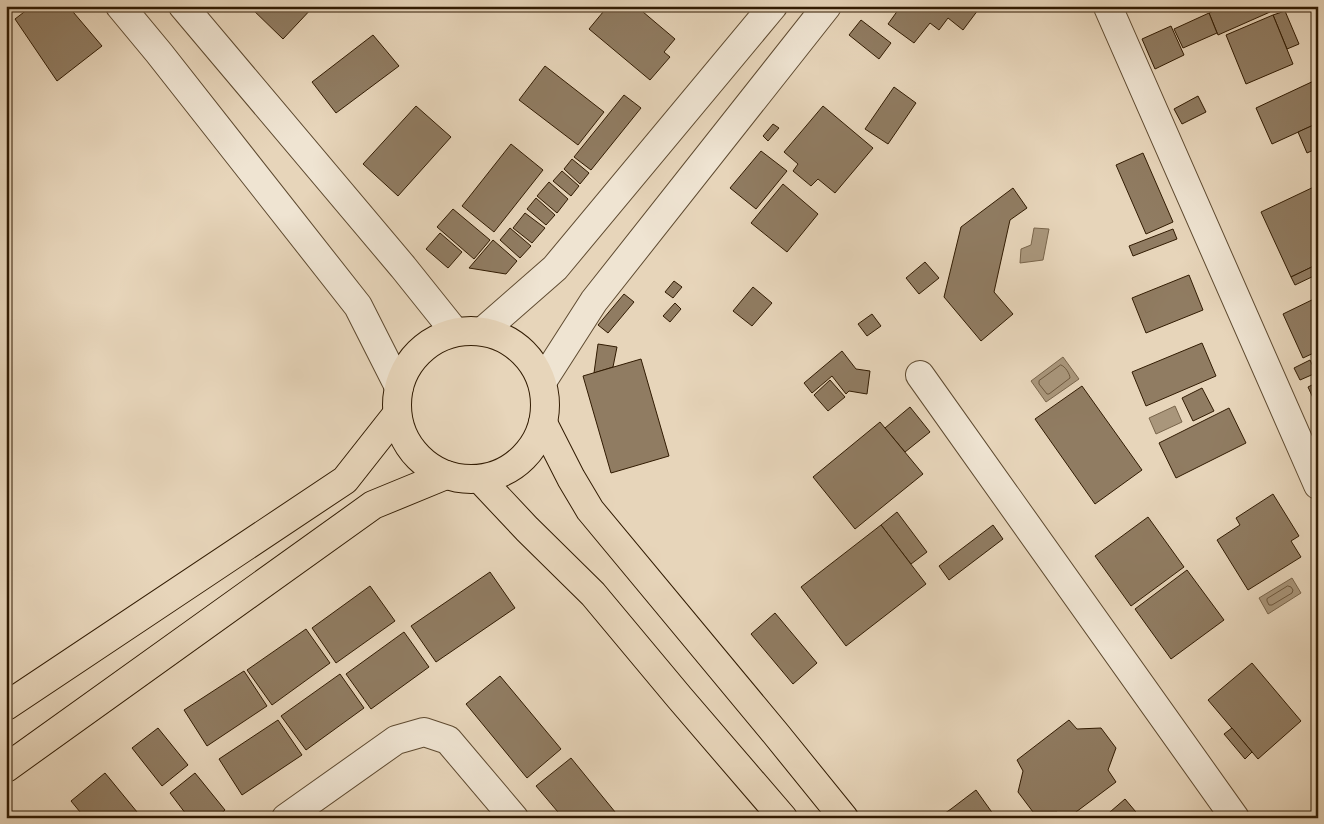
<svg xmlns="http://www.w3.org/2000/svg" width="1324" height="824" font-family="Alegreya,serif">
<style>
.water{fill:#a9967b;stroke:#79654b}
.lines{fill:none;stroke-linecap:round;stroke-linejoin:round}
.shore{stroke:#6d583e;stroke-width:1}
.building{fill:#907c62;stroke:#311b02}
.minor-casing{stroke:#5e4a30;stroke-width:30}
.major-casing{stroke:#311b02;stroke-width:30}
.minor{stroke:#efe4d2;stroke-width:28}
.major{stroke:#e7d5ba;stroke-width:28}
</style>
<rect width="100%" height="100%" fill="#e7d5ba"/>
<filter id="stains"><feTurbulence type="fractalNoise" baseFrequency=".004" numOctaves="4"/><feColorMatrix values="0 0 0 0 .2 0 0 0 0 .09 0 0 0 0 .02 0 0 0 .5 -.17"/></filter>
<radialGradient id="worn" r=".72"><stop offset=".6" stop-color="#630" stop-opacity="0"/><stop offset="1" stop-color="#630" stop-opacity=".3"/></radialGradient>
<!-- water -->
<g class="water">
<polygon points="1034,228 1049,229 1043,260 1020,263 1021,249 1031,245"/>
<polygon points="1063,357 1079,379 1046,402 1031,381"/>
<polygon points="1175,406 1182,422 1156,434 1149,418"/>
<polygon points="1292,578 1301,593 1268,614 1259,598"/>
</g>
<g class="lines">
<!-- shore -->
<g class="shore">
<path d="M1061 365C1065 366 1070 374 1070 378L1049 394H1047L1039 384V381Z"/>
<polygon points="1288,586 1291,587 1293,590 1292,593 1272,605 1269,605 1267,601 1267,599"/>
</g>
</g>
<!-- building -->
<g class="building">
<polygon points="32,6 68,6 102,46 57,81 15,19"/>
<polygon points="249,6 314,6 283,39"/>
<polygon points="608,6 636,6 675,39 664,52 670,57 650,80 589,29"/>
<polygon points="901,6 981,6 963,30 948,18 939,30 930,23 914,43 888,24"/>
<polygon points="1225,6 1268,6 1270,12 1218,35 1209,13"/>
<polygon points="1285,11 1299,44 1287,49 1273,15"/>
<polygon points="1209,13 1217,33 1183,48 1174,29"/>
<polygon points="1273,15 1293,64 1246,84 1226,35"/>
<polygon points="861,20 891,43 879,59 849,35"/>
<polygon points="1171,26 1184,55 1155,69 1142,39"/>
<polygon points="373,35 399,66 336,113 312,82"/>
<polygon points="545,66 604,112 578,145 519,100"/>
<polygon points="1318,79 1318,123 1272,144 1256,108"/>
<polygon points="894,87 916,103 888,144 865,129"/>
<polygon points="624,95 641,108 591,170 574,157"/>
<polygon points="1198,96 1206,112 1182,124 1174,109"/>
<polygon points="416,106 451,137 398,196 363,164"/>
<polygon points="823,106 873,148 835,193 818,179 811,186 793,171 798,164 784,152"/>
<polygon points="1318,123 1318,148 1307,153 1298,132"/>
<polygon points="773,124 779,128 768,141 763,136"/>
<polygon points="511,144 543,170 494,232 462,206"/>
<polygon points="761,151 787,171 756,209 730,188"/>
<polygon points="1143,153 1173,222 1146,234 1116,165"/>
<polygon points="572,159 589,173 580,184 564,169"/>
<polygon points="562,171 579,186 571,196 553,181"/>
<polygon points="549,182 568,199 557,213 537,196"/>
<polygon points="783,184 818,214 787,252 751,223"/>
<polygon points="1318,185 1318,264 1291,277 1261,212"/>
<polygon points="1013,188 1027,208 1010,220 994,292 1013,314 981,341 944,297 961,227"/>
<polygon points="536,198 555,215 546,225 527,209"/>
<polygon points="453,209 490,240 474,259 437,227"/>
<polygon points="525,213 545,228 532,243 513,228"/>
<polygon points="510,228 531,246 520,258 500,240"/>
<polygon points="1173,229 1177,239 1133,256 1129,246"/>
<polygon points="440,233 462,252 448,268 426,249"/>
<polygon points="493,240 517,261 506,274 469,268"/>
<polygon points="925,262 939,278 919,294 906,278"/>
<polygon points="1318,264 1318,274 1295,285 1291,277"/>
<polygon points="1189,275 1203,310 1146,333 1132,298"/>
<polygon points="674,281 682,287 673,298 665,292"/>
<polygon points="753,287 772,303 752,326 733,311"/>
<polygon points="624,294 634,302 608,333 598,325"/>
<polygon points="1318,297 1318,351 1303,358 1283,314"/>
<polygon points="675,303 681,309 670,322 663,316"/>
<polygon points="872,314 881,326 867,336 858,324"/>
<polygon points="1202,343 1216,376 1146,406 1132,372"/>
<polygon points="598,344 617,347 613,367 594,373"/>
<polygon points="842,351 856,369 870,371 867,394 849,391 846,394 832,376 812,393 804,383"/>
<polygon points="641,359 669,456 611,473 583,376"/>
<polygon points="1310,360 1316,373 1300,380 1294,368"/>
<polygon points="830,380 845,397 828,411 814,395"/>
<polygon points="1318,382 1318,409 1308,387"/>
<polygon points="1082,386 1142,470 1095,504 1035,419"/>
<polygon points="1202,388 1214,411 1193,421 1182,398"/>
<polygon points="910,407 930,432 905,452 885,428"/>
<polygon points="1229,408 1246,443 1176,478 1159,443"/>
<polygon points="880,422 923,474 855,529 813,477"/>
<polygon points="1273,494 1299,536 1291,541 1301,557 1248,590 1217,540 1240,525 1236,518"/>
<polygon points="897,512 927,552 911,564 881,525"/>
<polygon points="1148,517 1184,567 1131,606 1095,556"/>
<polygon points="881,525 926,584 846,646 801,587"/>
<polygon points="993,525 1003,539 949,580 939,566"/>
<polygon points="1187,570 1224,620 1171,659 1135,609"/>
<polygon points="490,572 515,608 436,662 411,626"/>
<polygon points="370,586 395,621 336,663 312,628"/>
<polygon points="775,613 817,663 793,684 751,634"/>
<polygon points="306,629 330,663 272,705 247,670"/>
<polygon points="404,632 429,667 371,709 346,674"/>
<polygon points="1252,663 1301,721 1258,759 1208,700"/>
<polygon points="244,671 267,706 207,746 184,710"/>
<polygon points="340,674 364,708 306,750 281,716"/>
<polygon points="500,676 561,749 527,778 466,704"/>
<polygon points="278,720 302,755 242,795 219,759"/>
<polygon points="1069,720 1077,729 1101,728 1116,748 1108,770 1116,782 1068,818 1061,818 1057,812 1033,812 1018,792 1023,771 1017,760"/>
<polygon points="158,728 188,765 162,786 132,748"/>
<polygon points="1232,728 1252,752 1245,759 1224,734"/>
<polygon points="571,758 620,818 563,818 536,786"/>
<polygon points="105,773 142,818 85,818 71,801"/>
<polygon points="195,773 225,810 216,818 189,818 170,793"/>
<polygon points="976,790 996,818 938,818 951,809"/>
<polygon points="1125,799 1141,818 1103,818"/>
</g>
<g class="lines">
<defs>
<g id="minor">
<polyline points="120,6 159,53 358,306 399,387"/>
<polyline points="183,6 403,267 455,332"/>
<polyline points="1108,7 1318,485"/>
<polyline points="483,331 555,268 773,6"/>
<polyline points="920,375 1235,818"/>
<polyline points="542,382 594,301 827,6"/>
<polyline points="286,818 396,740 424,732 448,740 514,818"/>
</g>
<g id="major">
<circle cx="471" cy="405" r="74"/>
<polyline points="543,423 571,478 590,510 776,734 844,818"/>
<polyline points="480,479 527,529 593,594 679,697 783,818"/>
<polyline points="6,706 345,480 397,414"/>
<polyline points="6,768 373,505 446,475"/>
</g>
</defs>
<!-- minor casing -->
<use href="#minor" class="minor-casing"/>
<!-- major casing -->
<use href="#major" class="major-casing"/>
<!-- minor -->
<use href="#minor" class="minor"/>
<!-- major -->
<use href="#major" class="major"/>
</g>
<!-- margin -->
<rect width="1324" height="824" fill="none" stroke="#e7d5ba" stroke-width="25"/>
<rect x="8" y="8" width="1309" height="809" fill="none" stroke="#311b02" stroke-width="2.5"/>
<rect x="12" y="12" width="1299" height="799" fill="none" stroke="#311b02"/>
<rect width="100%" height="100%" filter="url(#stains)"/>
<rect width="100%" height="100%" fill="url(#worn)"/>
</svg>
